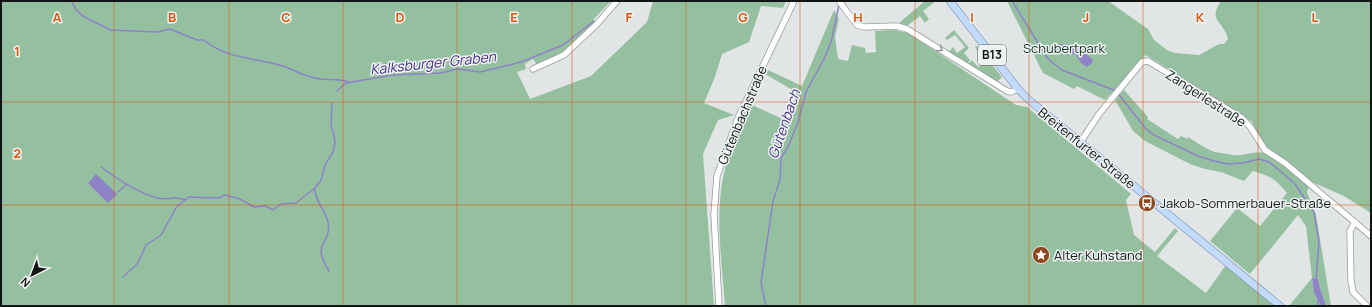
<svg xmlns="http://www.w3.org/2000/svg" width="1372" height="307" font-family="Manrope,sans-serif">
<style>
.green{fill:#95c0a0}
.water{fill:#8e82c8}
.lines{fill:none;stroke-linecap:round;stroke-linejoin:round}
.stream{stroke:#8e82c8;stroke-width:1.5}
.minor-casing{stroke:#969a9b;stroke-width:7}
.major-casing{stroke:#6a84a9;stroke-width:8}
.minor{stroke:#fff;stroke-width:5.5}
.major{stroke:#c2dafb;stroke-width:7}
.oneway{stroke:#959596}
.grid{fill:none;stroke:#dd560c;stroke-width:1;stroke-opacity:0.55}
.labels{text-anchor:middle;stroke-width:3;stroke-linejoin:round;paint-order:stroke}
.shield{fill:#eef2f3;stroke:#555758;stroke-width:1}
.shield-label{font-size:12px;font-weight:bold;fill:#131415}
.park-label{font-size:13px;fill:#13321d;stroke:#eef2f3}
.street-label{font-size:13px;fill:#131415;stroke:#eef2f3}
.poi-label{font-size:13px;fill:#131415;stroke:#eef2f3;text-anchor:start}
.water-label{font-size:14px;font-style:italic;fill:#452f82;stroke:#eef2f3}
.grid-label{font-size:13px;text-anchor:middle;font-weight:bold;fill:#dd560c;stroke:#eef2f3;stroke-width:3;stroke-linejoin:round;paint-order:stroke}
</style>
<rect width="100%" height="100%" fill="#e1e5e6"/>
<!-- green -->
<g class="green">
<polygon points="1,1 614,1 613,3 611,1 593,20 596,23 565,51 537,65 533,59 525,64 526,69 517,72 530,99 591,76 647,22 653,1 786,1 783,8 761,6 749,42 722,54 715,77 704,103 734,115 718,120 703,154 714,306 1,306"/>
<polygon points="925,1 936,1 923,11 929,19 925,23 920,16 907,26 899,23"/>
<path d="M1007 1H1108L1148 29 1154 40 1167 50 1175 53 1199 55 1219 44H1224L1228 39C1224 21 1207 21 1221 1H1371V213L1344 196 1312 182 1286 160 1269 149 1258 137 1252 122 1244 116 1146 55 1105 100 1077 86 1074 89 1043 73Z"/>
<path d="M834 10 839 19 835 37 838 59 848 61 852 45 865 48 866 53 876 52 875 31 895 30 908 33 1016 105 1027 107 1131 194 1126 200 1134 235 1155 252 1175 228 1178 231 1157 256 1206 293 1226 265 1276 306H725C722 262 714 212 725 169 730 147 741 125 748 103L789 122 796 92 765 74 768 70 802 86Z"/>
<polygon points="954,30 969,48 964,53 970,60 967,64 949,52 953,47 957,53 965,47 955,35 947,40 945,38"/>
<polygon points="977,46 1002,77 997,82 968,64 972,60 978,67 985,61 975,47"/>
<path d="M1124 90 1148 117 1147 119 1178 139 1181 136 1187 139 1188 137C1196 142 1206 149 1215 152 1220 153 1228 154 1233 155 1245 157 1255 149 1267 154 1283 160 1296 175 1309 186L1307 192 1316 215 1331 306H1326L1319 289 1318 279 1312 278 1314 293 1321 306H1289L1312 278 1306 226 1298 215 1250 274 1210 241 1237 208 1260 226 1287 193C1274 178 1272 177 1253 171L1244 181 1221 172 1205 169 1190 164 1145 141 1133 131 1115 100Z"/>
</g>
<!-- water -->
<g class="water">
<polygon points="1058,44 1075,45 1093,60 1092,63 1087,67 1082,64 1075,54 1065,55"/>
<polygon points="96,174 117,194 108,203 88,183"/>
<polygon points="1312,278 1318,279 1320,289 1326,306 1321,306 1314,293"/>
</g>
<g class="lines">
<!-- stream -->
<g class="stream">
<path d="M72 1C77 19 97 21 110 30L157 32 170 29 197 40H204C226 59 257 58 283 66 294 70 304 76 315 78 327 81 337 78 349 82"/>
<polyline points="1012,1 1048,59 1062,70 1116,91 1146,129 1154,135 1198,156 1214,161 1228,164 1243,163 1259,159 1269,162 1279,170 1295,184 1314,212 1319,242 1316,280"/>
<polyline points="337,91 346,83 393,75 441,73 457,69 480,72 521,62 563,45 594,21"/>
<path d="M101 167C116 178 138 193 157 198 166 201 175 195 185 200"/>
<path d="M315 188C313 197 326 212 328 222 332 246 310 241 329 271"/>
<polyline points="118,192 127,184"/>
<polyline points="123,277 138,263 146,245 161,235 177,206 189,197 219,198 225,195 240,199 254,207 265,206 273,210 281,204 296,203 315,188 321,180 325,165 333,152 335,142 334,135 331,125 332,103"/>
<polyline points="1318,300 1318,306"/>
<polyline points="766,306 761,283 773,201 780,180 781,158 788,147 798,122 806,92 824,59 831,42 839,5"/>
</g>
<defs>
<g id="minor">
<polyline points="839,1 857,25 864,27 897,26 907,29 1007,91 1011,92 1018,89"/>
<polyline points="533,69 564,55 597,24 617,1"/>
<polyline points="1080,143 1099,114 1142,62 1148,61 1242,118 1251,128 1265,150 1285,163 1371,236"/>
<polyline points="1355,222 1350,231 1351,281 1353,292 1367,306"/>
<polyline points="719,306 714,214 717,176 738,118 794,1"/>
</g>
<polyline id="major" points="950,1 1018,89 1029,100 1280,306"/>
</defs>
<!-- minor casing -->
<use href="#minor" class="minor-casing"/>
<!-- major casing -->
<use href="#major" class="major-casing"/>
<!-- minor -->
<use href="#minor" class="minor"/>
<!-- major -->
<use href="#major" class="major"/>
</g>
<!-- one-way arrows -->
<defs><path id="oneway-chevron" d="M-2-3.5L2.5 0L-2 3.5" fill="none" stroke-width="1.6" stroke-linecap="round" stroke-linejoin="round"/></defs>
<use class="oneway" href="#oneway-chevron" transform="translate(940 49) rotate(34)"/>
<!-- grid -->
<path class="grid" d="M114 1V306M229 1V306M343 1V306M457 1V306M572 1V306M686 1V306M800 1V306M915 1V306M1029 1V306M1143 1V306M1258 1V306M1 102H1371M1 205H1371"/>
<!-- icons -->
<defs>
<symbol id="bus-disc" viewBox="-11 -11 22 22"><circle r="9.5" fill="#8c471e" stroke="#eef2f3"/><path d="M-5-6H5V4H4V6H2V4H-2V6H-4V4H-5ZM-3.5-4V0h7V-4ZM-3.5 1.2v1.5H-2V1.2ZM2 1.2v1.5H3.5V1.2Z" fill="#fff"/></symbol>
<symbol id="sight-disc" viewBox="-11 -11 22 22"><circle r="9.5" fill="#8c471e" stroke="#eef2f3"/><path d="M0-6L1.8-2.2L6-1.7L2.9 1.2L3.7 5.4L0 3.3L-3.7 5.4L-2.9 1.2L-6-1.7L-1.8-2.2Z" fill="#fff"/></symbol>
</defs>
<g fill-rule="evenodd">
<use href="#bus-disc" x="1137" y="193" width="20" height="20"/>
<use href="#sight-disc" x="1031" y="245" width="20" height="20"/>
</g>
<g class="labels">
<!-- shield labels -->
<rect class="shield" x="978" y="45" width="28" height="20" rx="3"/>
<g class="shield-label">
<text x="992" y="59">B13</text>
</g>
<!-- park labels -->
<g class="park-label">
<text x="1064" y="53">Schubertpark</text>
</g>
<!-- street labels -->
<g class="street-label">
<text transform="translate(1206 98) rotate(33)" y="5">Zangerlestraße</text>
<text transform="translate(742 115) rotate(-67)" y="5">Gütenbachstraße</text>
<text transform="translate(1087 148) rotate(39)" y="5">Breitenfurter Straße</text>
</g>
<!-- poi labels -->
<g class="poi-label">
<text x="1160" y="208">Jakob-Sommerbauer-Straße</text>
<text x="1054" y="260">Alter Kuhstand</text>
</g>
<!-- water labels -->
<g class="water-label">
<text transform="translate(433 63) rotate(-6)" y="5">Kalksburger Graben</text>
<text transform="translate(784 124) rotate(-71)" y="5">Gütenbach</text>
</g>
</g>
<g class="grid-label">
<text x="57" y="22">A</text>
<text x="172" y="22">B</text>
<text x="286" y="22">C</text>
<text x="400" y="22">D</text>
<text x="514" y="22">E</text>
<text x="629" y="22">F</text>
<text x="743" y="22">G</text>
<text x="858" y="22">H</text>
<text x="972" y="22">I</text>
<text x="1086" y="22">J</text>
<text x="1200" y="22">K</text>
<text x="1315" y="22">L</text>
<text x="17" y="56">1</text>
<text x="17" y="158">2</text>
</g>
<!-- border -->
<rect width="1372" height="307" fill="none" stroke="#131415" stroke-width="4"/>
<!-- north arrow -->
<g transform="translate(32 275) rotate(222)" stroke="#eef2f3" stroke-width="3" paint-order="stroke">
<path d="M0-3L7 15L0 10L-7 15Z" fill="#131415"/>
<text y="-6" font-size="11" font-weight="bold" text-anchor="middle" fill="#131415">N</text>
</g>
</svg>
